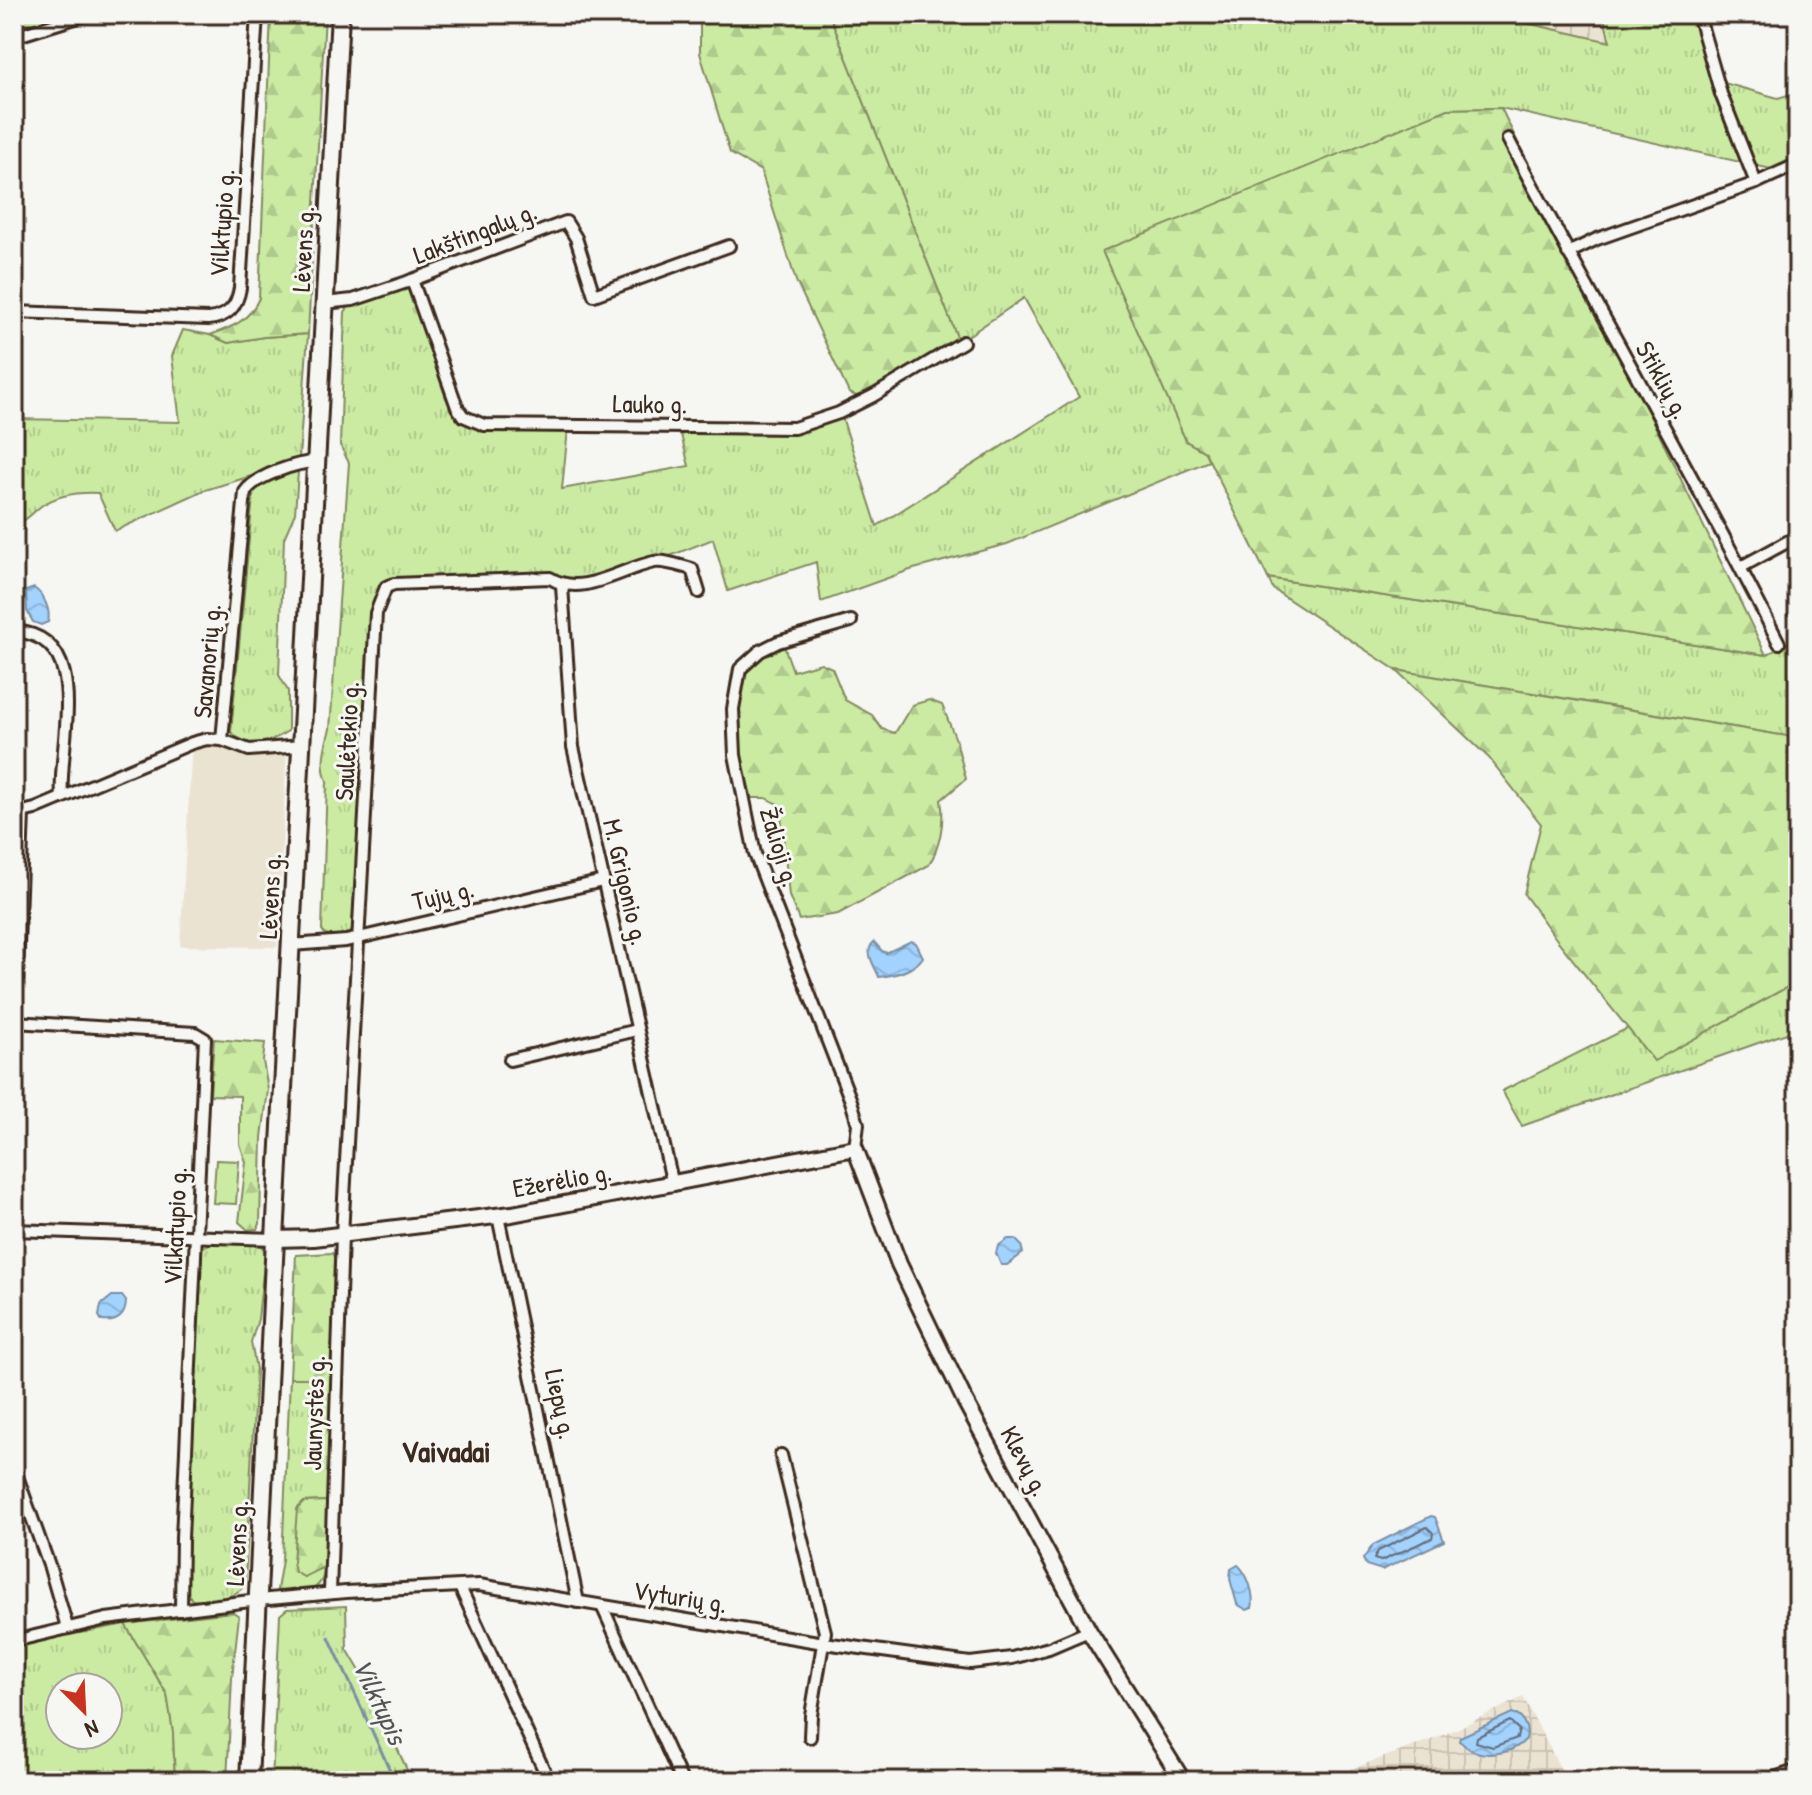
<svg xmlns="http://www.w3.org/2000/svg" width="1812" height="1795" font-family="'Patrick Hand',sans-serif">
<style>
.built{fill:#ebe3d2}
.industrial{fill:url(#industrial-grid)}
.grass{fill:url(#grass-tufts);stroke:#838a60;stroke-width:2;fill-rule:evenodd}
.forest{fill:url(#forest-firs);stroke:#838a60;stroke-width:2}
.garden{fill:#cbeba3;stroke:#838a60;stroke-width:2}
.water{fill:url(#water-waves);stroke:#798fa4;stroke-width:2}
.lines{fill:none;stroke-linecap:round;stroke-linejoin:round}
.shore{stroke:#646d78;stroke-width:2}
.stream{stroke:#798fa4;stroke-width:3}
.street-casing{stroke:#3b2a1e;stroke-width:16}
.secondary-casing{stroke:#3b2a1e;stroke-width:20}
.primary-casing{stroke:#3b2a1e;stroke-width:22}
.street{stroke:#f6f6f2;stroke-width:10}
.secondary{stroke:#f6f6f2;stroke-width:14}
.primary{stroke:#f6f6f2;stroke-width:16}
.labels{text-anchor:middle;stroke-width:6;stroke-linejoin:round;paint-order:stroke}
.street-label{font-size:26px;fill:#3b2a1e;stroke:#f6f6f2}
.water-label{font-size:28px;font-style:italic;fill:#555456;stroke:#f6f6f2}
.quarter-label{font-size:30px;font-weight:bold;fill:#3b2a1e;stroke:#f6f6f2}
</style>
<defs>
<pattern id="industrial-grid" width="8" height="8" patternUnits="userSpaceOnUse" patternTransform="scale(2)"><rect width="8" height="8" fill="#ebe3d2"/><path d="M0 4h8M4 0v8" fill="none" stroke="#cac3b4"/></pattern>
<pattern id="grass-tufts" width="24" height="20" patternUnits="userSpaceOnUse" patternTransform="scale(2)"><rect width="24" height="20" fill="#cbeba3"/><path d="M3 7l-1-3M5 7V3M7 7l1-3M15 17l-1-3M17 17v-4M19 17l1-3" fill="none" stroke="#afca8c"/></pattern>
<pattern id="forest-firs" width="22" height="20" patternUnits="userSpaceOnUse" patternTransform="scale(2)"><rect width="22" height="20" fill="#cbeba3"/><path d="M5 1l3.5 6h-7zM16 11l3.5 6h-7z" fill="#afca8c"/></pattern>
<pattern id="water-waves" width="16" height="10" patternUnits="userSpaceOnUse" patternTransform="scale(2)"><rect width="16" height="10" fill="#a2d2fe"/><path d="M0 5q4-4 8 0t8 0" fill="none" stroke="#8cb4d9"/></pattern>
</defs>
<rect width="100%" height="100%" fill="#f6f6f2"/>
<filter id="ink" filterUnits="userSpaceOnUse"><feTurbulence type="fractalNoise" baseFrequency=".0125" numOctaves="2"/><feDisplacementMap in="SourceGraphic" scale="16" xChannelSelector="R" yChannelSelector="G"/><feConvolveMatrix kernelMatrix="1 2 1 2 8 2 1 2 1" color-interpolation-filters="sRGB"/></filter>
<g filter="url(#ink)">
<!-- built -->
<polygon class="built" points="207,739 237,746 287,747 277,947 180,946 192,743"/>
<!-- industrial -->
<g class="industrial">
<polygon points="1487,14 1603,14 1611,42"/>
<polygon points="1523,1697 1567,1781 1319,1781 1444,1735"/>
</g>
<!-- grass -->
<g class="grass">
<polygon points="14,14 82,14 14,37"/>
<path d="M829 14H1487L1610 42 1603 14H1703L1724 83 1778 98 1798 92V175L1501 108 1448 109 1186 441 1205 452 1209 461 1007 544 910 570 821 602 816 562 728 591 713 539 657 561 585 584 550 578 394 584 381 595 358 938 325 934 322 930 327 781C320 764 325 746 330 729L349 463 340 445 345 312 353 300 407 282 446 398 462 422 477 427 568 429 562 489 689 466 680 431 782 434 842 417 877 526 1079 397 1024 298 959 342Z"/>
<path d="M183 330 210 335 228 343 264 337 308 334 295 513 284 538 279 675 288 691V731C268 744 249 751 231 732L255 475 202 491 115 531 98 493C78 492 59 494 41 506 32 513 26 522 14 524V419L180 422 172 356Z"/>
<polygon points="1268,578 1766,655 1798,638 1798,738 1396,670 1273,589"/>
<polygon points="1798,981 1798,1029 1522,1126 1502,1091 1628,1028 1655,1060"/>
<path d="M211 1243H258L263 1248 265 1254 258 1319 251 1342 256 1369 245 1585C234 1599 209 1603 192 1600L186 1590 202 1248Z"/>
<path d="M290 1378H307L312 1383 311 1416 315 1422 330 1424 327 1501 304 1502V1577L326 1566C321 1595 307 1590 282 1593L277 1590 282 1560Z"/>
<polygon points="346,1606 347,1649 370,1688 412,1781 272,1781 280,1615 287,1609"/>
<path d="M125 1624 167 1694 173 1732 175 1781H14V1646ZM60 1687H108V1735H60Z"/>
</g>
<!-- forest -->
<g class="forest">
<path d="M271 14H325L308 334 264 337 228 343 210 335C233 327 249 321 259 298Z"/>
<polygon points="700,14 829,14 959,342 864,399 849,393 796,281 761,171 730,153 700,53"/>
<polygon points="1501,108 1766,655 1268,578 1205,452 1186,441 1102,251 1448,109"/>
<path d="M784 646 793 671 821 663 832 668 845 700 872 715 882 729 895 733 912 705 929 700 942 705 956 740 966 779 941 800C945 822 940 846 929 865L838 914 799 920 789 896 780 805 766 798H752C740 760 719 683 760 655 767 651 777 649 784 646Z"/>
<polygon points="1396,670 1798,738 1798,981 1654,1061 1557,940 1524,894 1541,824 1489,758"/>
<polygon points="214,1039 265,1043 263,1061 268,1090 262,1137 260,1224 257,1229 248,1230 239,1222 246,1162 240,1144 240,1096 210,1095"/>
<polygon points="332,1253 334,1257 330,1424 315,1422 311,1415 312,1383 307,1378 290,1378 296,1255"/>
<polygon points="327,1501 326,1566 304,1577 295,1572 293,1562 297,1509 304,1502"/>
<polygon points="233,1612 239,1616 232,1678 227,1781 175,1781 173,1732 167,1694 125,1624"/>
</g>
<!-- garden -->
<polygon class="garden" points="216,1160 239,1161 236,1204 213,1203"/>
<!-- water -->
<g class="water">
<path d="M34 588C44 595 51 610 48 622L41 625 33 622 27 611 26 591Z"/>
<path d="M911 941 916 943 923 957C914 971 895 975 879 977 875 966 863 951 874 942L882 951 886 953Z"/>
<polygon points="1008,1239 1015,1239 1021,1245 1023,1253 1007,1265 1001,1265 996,1253 998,1246"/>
<path d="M112 1296H122L126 1301C126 1316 117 1323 102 1321L99 1316 101 1305Z"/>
<polygon points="1431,1516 1435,1517 1444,1541 1382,1570 1366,1565 1363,1559 1373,1545"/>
<path d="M1238 1565C1248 1574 1255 1595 1252 1608L1247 1610 1237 1604 1230 1579 1231 1569Z"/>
<path d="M1512 1713C1523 1716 1529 1728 1526 1739 1515 1752 1492 1757 1476 1752 1470 1751 1464 1744 1459 1741L1460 1737Z"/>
</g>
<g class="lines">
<!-- shore -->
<g class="shore">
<polygon points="1427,1527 1433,1533 1432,1538 1381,1561 1374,1559 1378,1551"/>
<polygon points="1510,1721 1519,1730 1517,1738 1493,1747 1476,1742 1477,1737"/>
</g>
<!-- stream -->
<polyline class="stream" points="329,1637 395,1781"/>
<defs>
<g id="street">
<polyline points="1698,14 1721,94 1756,183"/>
<polyline points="14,37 88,14"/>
<path d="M1508 139C1596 308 1693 472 1779 643"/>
<polyline points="1568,253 1597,239 1756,183 1798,164"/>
<polyline points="412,280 457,407 463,416 484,425 794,428 839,413 873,396 963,342"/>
<polyline points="324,303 353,300 407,282 566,222 576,238 594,295 729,246"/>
<path d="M14 312 208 319C228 317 237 307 240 288L257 14"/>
<polyline points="1741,567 1798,536"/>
<polyline points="562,586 573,747 673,1185"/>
<polyline points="851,621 778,642 760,651 740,669 733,709 735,755 755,854 851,1101 858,1124 855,1148"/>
<path d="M14 631C96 637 57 746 62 798"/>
<polyline points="222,740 249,750 301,746"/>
<path d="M14 814 35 809 192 743 207 739 222 740 245 492C255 476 298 462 316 462"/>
<polyline points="291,945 346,941 603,881"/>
<polyline points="14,1022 195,1033 205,1039 182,1538 181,1610"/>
<polyline points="15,1022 23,813"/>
<polyline points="510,1060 637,1030"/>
<polyline points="498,1216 578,1602"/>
<polyline points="14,1230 275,1239"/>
<polyline points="781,1455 825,1632 811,1715 810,1737"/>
<polyline points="14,1468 50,1568 67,1627"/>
<polyline points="460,1587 549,1781"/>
<path d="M330 1593 342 1235 376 613 386 587 394 584 550 578C582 598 620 569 654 562 665 560 680 566 692 569L699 592"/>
<polyline points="602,1606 682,1781"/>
<polyline points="14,1641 106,1619 258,1600 346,1592 479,1585 824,1643 970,1663 1012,1658 1049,1648 1089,1631"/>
<polyline points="1765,1781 1798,1770"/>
</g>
<polyline id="secondary" points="275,1239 314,1238 512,1214 855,1148 899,1264 965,1401 1089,1631 1183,1781"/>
<polyline id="primary" points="249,1781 275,1239 340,14"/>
</defs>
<!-- street casing -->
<use href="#street" class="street-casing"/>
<!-- secondary casing -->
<use href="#secondary" class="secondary-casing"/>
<!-- primary casing -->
<use href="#primary" class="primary-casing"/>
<!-- street -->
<use href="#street" class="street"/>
<!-- secondary -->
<use href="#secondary" class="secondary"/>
<!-- primary -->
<use href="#primary" class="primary"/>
</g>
</g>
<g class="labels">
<!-- street labels -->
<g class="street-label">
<text transform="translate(222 223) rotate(-86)" y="9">Vilktupio g.</text>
<text transform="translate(475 233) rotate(-21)" y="9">Lakštingalų g.</text>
<text transform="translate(303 249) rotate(-87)" y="9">Lėvens g.</text>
<text transform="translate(1663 380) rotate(61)" y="9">Stiklių g.</text>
<text transform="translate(650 404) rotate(1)" y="9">Lauko g.</text>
<text transform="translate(207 661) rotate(-85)" y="9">Savanorių g.</text>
<text transform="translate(347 741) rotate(-87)" y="9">Saulėtekio g.</text>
<text transform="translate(780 847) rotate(73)" y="9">Žalioji g.</text>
<text transform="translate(626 882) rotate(77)" y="9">M. Grigonio g.</text>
<text transform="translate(443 895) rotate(-13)" y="9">Tujų g.</text>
<text transform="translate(270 896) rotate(-87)" y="9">Lėvens g.</text>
<text transform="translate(562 1180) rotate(-10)" y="9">Ežerėlio g.</text>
<text transform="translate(175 1226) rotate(-87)" y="9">Vilkatupio g.</text>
<text transform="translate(561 1404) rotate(78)" y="9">Liepų g.</text>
<text transform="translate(314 1413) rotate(-88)" y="9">Jaunystės g.</text>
<text transform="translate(1025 1461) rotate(62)" y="9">Klevų g.</text>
<text transform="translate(237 1543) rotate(-87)" y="9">Lėvens g.</text>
<text transform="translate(680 1597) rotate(9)" y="9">Vyturių g.</text>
</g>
<!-- water labels -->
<g class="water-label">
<text transform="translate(380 1701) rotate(65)" y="10">Vilktupis</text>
</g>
<!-- quarter labels -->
<g class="quarter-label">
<text x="446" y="1462">Vaivadai</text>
</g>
</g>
<!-- margin -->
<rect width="1812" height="1795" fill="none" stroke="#f6f6f2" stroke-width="48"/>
<rect x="24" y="24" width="1764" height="1747" fill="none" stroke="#3b2a1e" stroke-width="3" filter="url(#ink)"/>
<!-- north arrow -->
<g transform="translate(84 1711) rotate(156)"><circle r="38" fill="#f6f6f2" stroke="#aba49d" stroke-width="2"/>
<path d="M0-6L14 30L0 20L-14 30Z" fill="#c8321e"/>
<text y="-12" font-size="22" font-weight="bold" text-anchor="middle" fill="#3b2a1e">N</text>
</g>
</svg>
